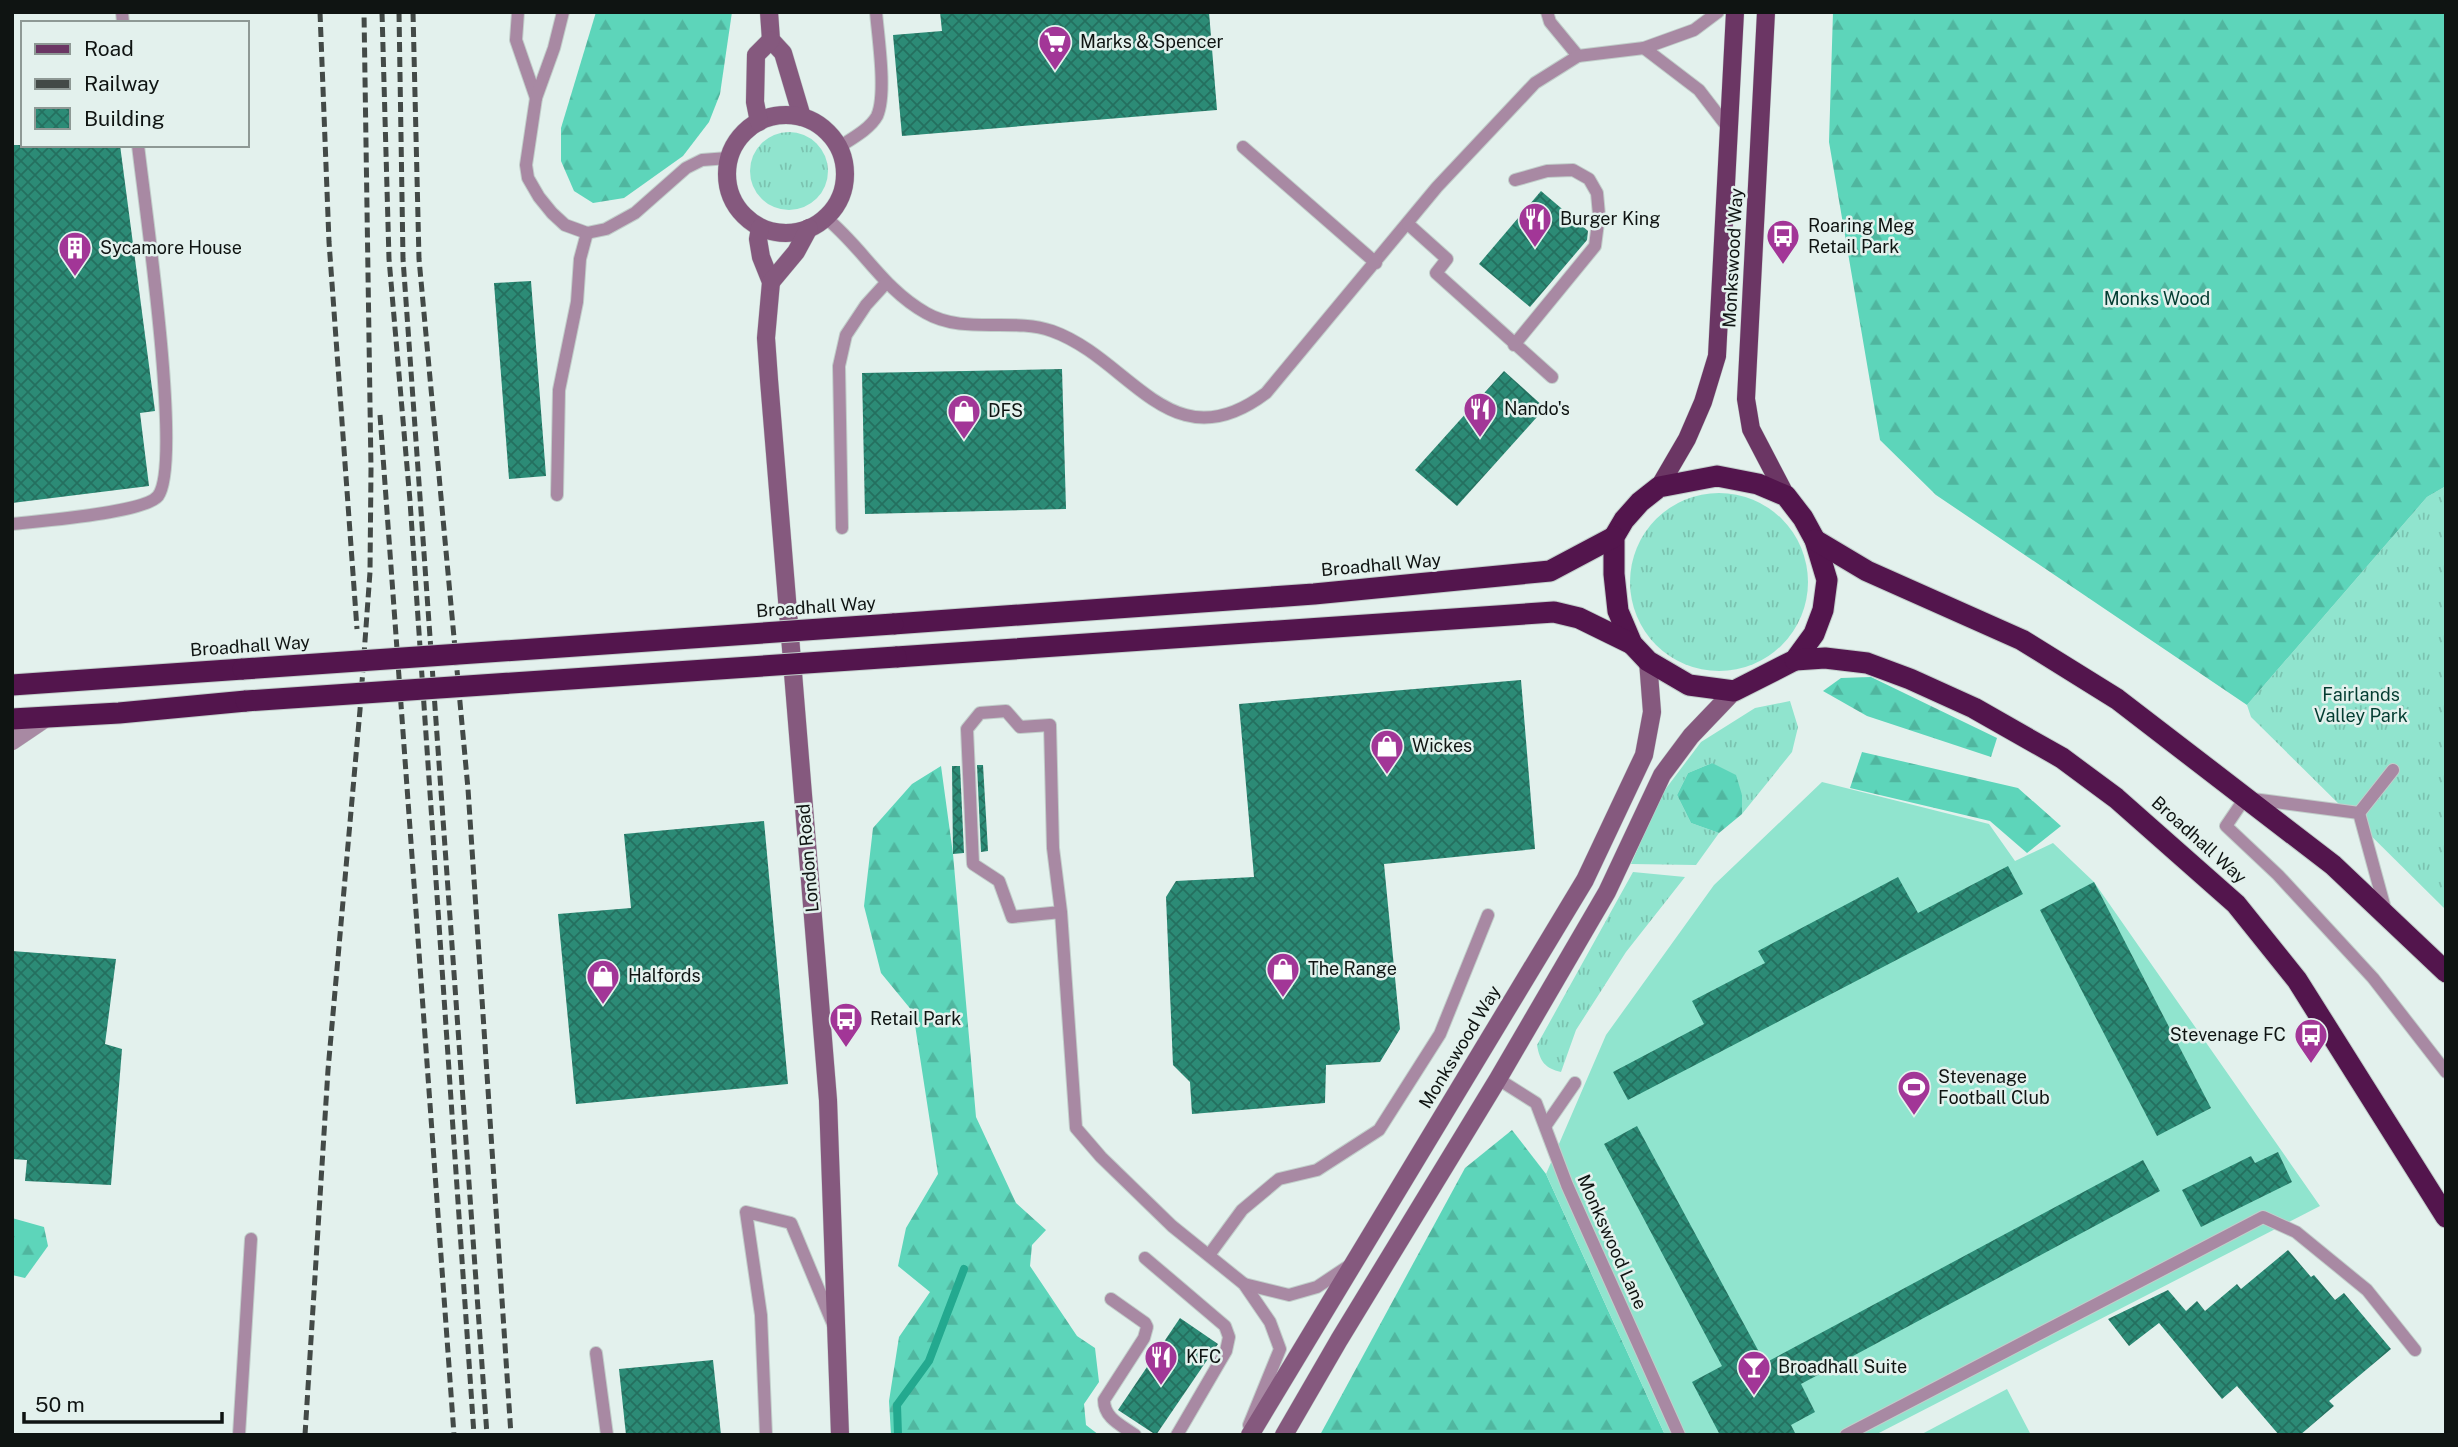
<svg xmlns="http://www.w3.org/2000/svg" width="2458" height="1447" font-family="'Public Sans',sans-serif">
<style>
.grass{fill:url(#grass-tufts)}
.forest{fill:url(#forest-firs)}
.pitch{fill:#90e4ce}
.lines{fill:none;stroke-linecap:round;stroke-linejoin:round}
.stream{stroke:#23a98f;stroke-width:8}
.building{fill:url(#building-cross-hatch)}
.lane-casing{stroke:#c1ceca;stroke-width:14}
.street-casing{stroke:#c1ceca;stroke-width:19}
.secondary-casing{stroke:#c1ceca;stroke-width:19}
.primary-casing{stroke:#c1ceca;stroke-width:19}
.highway-casing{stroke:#c1ceca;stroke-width:23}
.lane{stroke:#a889a3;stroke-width:12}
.street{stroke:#a889a3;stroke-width:18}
.secondary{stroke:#85597e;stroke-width:18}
.primary{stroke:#6b3664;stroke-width:18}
.highway{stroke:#53154d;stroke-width:21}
.rail{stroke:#434a47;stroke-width:5;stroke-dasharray:10 5;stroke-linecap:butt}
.highway-bridge-casing{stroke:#c1ceca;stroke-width:23;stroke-linecap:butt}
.highway-bridge{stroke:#53154d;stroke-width:21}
.labels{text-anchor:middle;stroke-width:5;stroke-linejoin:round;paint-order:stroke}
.poi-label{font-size:18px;fill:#0f1412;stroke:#e3f1ed;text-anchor:start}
.street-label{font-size:18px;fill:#0f1412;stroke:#e3f1ed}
.park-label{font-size:18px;fill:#033c31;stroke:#e3f1ed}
</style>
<defs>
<pattern id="grass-tufts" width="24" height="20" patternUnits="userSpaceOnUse" patternTransform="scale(1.75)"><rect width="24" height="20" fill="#90e4ce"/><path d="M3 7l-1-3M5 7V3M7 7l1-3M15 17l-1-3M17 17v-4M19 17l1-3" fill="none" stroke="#7bc3b0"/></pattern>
<pattern id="forest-firs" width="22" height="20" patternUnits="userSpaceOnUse" patternTransform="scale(1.75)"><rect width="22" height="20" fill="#5dd5ba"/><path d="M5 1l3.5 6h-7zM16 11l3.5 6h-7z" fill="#50b69f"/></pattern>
<pattern id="building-cross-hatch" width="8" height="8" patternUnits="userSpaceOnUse" patternTransform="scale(1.75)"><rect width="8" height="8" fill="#2c8b76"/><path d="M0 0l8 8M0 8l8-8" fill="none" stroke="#24705f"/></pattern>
</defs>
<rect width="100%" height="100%" fill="#e3f1ed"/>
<!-- grass -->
<g class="grass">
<circle cx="789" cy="171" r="39"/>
<polygon points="2446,486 2446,910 2251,717 2247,705 2427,497"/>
<circle cx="1719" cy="582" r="89"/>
<polygon points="1790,701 1798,727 1792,752 1742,814 1742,795 1712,763 1688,773 1677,795 1691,823 1719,833 1696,865 1631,864 1661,795 1701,742 1755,708"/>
<path d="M1633 872 1685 877 1626 952 1576 1030 1561 1072C1545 1068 1540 1062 1537 1045Z"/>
</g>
<!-- forest -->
<g class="forest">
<polygon points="596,12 732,12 720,94 709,122 683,156 624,198 593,203 574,191 561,161 561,128"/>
<polygon points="1833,12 2446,12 2446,486 2427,497 2247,705 1936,495 1880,440 1829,142"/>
<polygon points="1871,677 1997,738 1991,757 1867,716 1823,691 1841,678"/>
<polygon points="1862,752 2018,788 2061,826 2027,853 1990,821 1850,788"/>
<polygon points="1712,763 1736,775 1742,795 1742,814 1719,833 1691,823 1677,795 1688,773"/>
<polygon points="941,766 953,854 976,1117 1016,1203 1046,1230 1032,1245 1030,1266 1077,1336 1095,1348 1099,1382 1084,1404 1086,1425 1099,1435 891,1435 889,1401 899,1337 930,1292 898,1266 906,1228 938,1174 913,1012 881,973 864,906 873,828 912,784"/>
<polygon points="1512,1130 1546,1174 1665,1435 1320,1435 1465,1168"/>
<polygon points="12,1218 44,1227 48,1246 25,1278 12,1275"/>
</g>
<!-- pitch -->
<g class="pitch">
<polygon points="1822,782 1989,824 2015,861 2053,843 2094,882 2320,1206 1875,1435 1665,1435 1546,1174 1606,1035 1714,885"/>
<polygon points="2007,1389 2031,1435 1920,1435"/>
</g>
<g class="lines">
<!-- stream -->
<polyline class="stream" points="898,1435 897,1405 929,1361 964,1269"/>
</g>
<!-- building -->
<g class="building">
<polygon points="940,12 1209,12 1217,110 902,136 893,35 942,31"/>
<polygon points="12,145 120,145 155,411 140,413 149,486 12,503"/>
<polygon points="1541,191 1588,231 1587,240 1530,307 1479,264"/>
<polygon points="531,281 546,476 509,479 494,283"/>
<polygon points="1062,369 1066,509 865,514 862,373"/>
<polygon points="1504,371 1545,408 1457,506 1415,470"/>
<polygon points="1521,680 1535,849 1384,864 1400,1029 1380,1062 1326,1065 1325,1103 1192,1114 1190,1082 1173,1065 1166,897 1176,881 1254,877 1239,704"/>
<polygon points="977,765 983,765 988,851 981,852"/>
<polygon points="952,766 960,766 964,853 953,854"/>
<polygon points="764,821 788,1084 576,1104 558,914 631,908 624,834"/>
<polygon points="2008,866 2023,894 1628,1100 1613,1072 1704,1024 1692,1001 1765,963 1758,951 1898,877 1918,913"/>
<polygon points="2094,882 2211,1108 2157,1136 2040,910"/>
<polygon points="12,951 116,959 105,1044 122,1049 111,1185 25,1181 27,1160 12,1159"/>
<polygon points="1637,1126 1765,1363 2143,1160 2160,1191 1801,1384 1815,1412 1791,1425 1796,1435 1720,1435 1692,1382 1722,1366 1604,1144"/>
<polygon points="2278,1152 2292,1182 2201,1227 2182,1190 2251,1156 2255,1163"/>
<polygon points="2288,1250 2311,1277 2314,1275 2335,1300 2344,1293 2391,1349 2329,1401 2334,1406 2300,1435 2279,1435 2237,1386 2222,1399 2159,1323 2129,1346 2108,1319 2168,1290 2186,1311 2197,1301 2205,1311 2237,1284 2241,1289"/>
<polygon points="1180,1318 1218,1344 1156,1435 1118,1410"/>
<polygon points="713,1360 721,1435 626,1435 619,1369"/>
</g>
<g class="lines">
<defs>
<g id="lane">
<polyline points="122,12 123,23"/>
<polyline points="518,12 516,40 536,98"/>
<polyline points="563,12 554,48 536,98 526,165 528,178 539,197 552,213 565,225 587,233 606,229 635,213 686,168 702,160 728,158"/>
<polyline points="1547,12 1550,22 1578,56"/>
<polyline points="1644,48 1699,90 1729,129"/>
<path d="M839 147C851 139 870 129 877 116 887 94 878 37 876 12"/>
<polyline points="1243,147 1376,263"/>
<path d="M826 218C863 248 883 289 926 313 964 335 1012 317 1052 331 1131 359 1171 465 1266 393L1437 187 1535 83 1578 56 1644 48 1694 30 1718 12"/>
<polyline points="1408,224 1447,259 1436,273 1552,377"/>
<polyline points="1514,345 1595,246 1599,215 1597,193 1589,179 1573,170 1547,171 1515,180"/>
<polyline points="557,495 559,390 577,302 580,259 587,233"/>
<path d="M12 524C38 521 145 513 158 496 183 464 144 199 138 145"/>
<polyline points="842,528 839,366 846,335 866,305 886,283"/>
<polyline points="2359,813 2393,770"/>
<polyline points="1061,912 1012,917 999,881 973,864 967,729 980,713 1006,711 1020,727 1050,725 1053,848 1061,912 1076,1128 1101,1157 1172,1226 1244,1284 1270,1322 1280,1349 1249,1425"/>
<polyline points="2386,912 2359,813 2245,798 2226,826 2278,875 2373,978 2446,1072"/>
<polyline points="1498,1079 1536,1103 1567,1185 1679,1435"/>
<polyline points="1546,1125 1575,1083"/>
<polyline points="1209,1255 1242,1210 1279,1179 1317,1170 1379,1130 1440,1034 1488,915"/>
<polyline points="1145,1258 1225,1326 1229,1337 1226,1351 1177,1435"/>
<polyline points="1244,1284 1289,1295 1317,1287 1350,1265"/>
<path d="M1111 1299 1145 1323 1147 1327 1144 1338 1104 1400C1104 1418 1121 1425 1135 1435"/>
<polyline points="596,1353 607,1435"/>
<polyline points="239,1435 251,1239"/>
<polyline points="766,1435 761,1315 746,1212 791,1223 833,1324"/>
<polyline points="1846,1435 2263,1217 2296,1232 2367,1290 2415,1350"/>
</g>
<polyline id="street" points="12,741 46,718"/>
<g id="secondary">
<polyline points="769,12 771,40 783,53 802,117"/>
<circle cx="786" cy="174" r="59"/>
<polyline points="759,122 755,102 756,55 771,40"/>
<polyline points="760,228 758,239 761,257 771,282 766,338 769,380 828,1100 840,1435"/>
<polyline points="771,282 796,252 809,228"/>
<polyline points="1250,1435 1585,880 1644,755 1652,712 1648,661"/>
<polyline points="1284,1435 1339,1340 1498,1079 1607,892 1662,775 1691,736 1734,691"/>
</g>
<g id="primary">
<polyline points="1766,12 1746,399 1751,429 1786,496"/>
<polyline points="1659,487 1687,439 1703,402 1717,356 1735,12"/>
</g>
<g id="highway">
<polygon points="1717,476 1758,484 1786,496 1803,518 1815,540 1827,580 1823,610 1814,634 1795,660 1734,691 1689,685 1648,661 1632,644 1618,611 1614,574 1614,537 1624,520 1640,502 1659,487"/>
<polyline points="1815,540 1867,571 2022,640 2117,699 2333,865 2446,972"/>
<polyline points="893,624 1314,594 1550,571 1614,537"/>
<polyline points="896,657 1554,612 1579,618 1632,644"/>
<polyline points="1795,660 1825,658 1867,663 1910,679 1974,708 2062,758 2116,798 2236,904 2297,980 2446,1217"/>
<polyline points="12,685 243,669"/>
<polyline points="12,719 119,713 246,701"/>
</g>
</defs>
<!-- lane casing -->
<use href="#lane" class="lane-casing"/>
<!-- street casing -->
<use href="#street" class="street-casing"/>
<!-- secondary casing -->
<use href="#secondary" class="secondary-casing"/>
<!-- primary casing -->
<use href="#primary" class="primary-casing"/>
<!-- highway casing -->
<use href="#highway" class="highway-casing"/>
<!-- lane -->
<use href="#lane" class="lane"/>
<!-- street -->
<use href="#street" class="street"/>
<!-- secondary -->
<use href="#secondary" class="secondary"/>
<!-- primary -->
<use href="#primary" class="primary"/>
<!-- highway -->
<use href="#highway" class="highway"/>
<!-- rail -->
<g class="rail">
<polyline points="320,12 329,242 357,629"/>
<polyline points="382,12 389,259 410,501 474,1435"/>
<polyline points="399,12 403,259 487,1435"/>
<polyline points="413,12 419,259 468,789 511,1435"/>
<polyline points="380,415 454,1435"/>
<polyline points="305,1435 328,1070 360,710 370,572 371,469 364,12"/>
</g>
<defs>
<g id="highway-bridge">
<polyline points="243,669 893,624"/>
<polyline points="246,701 896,657"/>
</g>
</defs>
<!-- highway-bridge casing -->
<use href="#highway-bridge" class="highway-bridge-casing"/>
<!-- highway-bridge -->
<use href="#highway-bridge" class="highway-bridge"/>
</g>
<!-- icons -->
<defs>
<symbol id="supermarket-pin" viewBox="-11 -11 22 30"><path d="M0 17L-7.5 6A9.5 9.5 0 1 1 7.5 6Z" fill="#a23697" stroke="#e3f1ed"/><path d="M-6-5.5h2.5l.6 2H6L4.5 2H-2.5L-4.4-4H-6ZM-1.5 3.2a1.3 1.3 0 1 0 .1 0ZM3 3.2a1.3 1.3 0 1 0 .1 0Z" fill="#fff"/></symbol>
<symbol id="restaurant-pin" viewBox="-11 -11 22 30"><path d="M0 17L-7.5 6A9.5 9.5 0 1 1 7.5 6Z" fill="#a23697" stroke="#e3f1ed"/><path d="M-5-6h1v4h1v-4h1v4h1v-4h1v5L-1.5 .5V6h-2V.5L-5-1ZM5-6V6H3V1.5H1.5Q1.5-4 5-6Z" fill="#fff"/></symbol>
<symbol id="bus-pin" viewBox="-11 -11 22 30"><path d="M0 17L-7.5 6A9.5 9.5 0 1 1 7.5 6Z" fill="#a23697" stroke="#e3f1ed"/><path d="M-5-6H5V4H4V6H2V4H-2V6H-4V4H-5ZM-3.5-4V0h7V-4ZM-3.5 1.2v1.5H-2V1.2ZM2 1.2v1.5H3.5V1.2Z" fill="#fff"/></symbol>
<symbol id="building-pin" viewBox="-11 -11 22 30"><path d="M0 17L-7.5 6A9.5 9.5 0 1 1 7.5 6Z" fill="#a23697" stroke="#e3f1ed"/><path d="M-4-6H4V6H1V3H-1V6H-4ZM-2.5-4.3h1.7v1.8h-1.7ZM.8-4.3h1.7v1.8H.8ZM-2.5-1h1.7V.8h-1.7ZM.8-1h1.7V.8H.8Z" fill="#fff"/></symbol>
<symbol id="shop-pin" viewBox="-11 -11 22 30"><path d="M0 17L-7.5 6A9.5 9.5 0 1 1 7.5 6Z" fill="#a23697" stroke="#e3f1ed"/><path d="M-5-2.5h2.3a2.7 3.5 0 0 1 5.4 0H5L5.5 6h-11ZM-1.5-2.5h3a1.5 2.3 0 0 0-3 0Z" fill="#fff"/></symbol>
<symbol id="stadium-pin" viewBox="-11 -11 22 30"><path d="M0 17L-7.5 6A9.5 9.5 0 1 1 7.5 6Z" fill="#a23697" stroke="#e3f1ed"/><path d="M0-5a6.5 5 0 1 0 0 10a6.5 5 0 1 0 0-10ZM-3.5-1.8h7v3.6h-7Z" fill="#fff"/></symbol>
<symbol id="bar-pin" viewBox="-11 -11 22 30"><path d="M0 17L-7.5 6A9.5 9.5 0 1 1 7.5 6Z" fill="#a23697" stroke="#e3f1ed"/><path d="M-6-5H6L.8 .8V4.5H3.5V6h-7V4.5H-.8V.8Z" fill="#fff"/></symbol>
</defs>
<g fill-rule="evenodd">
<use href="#supermarket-pin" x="1036" y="23" width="38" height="52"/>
<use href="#restaurant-pin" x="1516" y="200" width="38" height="52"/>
<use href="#bus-pin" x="1764" y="217" width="38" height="52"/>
<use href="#building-pin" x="56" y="229" width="38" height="52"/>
<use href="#restaurant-pin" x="1461" y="390" width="38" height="52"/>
<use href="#shop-pin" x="945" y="392" width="38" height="52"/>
<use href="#shop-pin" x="1368" y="727" width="38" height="52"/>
<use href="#shop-pin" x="1264" y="950" width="38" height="52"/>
<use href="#shop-pin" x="584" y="957" width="38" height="52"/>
<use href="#bus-pin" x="827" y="1000" width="38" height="52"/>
<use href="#bus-pin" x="2292" y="1016" width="38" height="52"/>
<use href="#stadium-pin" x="1895" y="1068" width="38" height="52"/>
<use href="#restaurant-pin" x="1142" y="1338" width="38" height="52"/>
<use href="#bar-pin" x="1735" y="1348" width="38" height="52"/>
</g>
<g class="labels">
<!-- poi labels -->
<g class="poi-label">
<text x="1080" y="48">Marks &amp; Spencer</text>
<text x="1560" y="225">Burger King</text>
<text x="1808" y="232">Roaring Meg<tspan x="1808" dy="21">Retail Park</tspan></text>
<text x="100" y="254">Sycamore House</text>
<text x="1504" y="415">Nando's</text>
<text x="988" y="417">DFS</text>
<text x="1412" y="752">Wickes</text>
<text x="1308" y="975">The Range</text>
<text x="628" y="982">Halfords</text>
<text x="870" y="1025">Retail Park</text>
<text x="2286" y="1041" text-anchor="end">Stevenage FC</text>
<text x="1938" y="1083">Stevenage<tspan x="1938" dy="21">Football Club</tspan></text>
<text x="1186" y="1363">KFC</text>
<text x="1778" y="1373">Broadhall Suite</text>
</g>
<!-- street labels -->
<g class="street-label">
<text transform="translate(1733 258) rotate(-87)" y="6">Monkswood Way</text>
<text transform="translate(1381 565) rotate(-5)" y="6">Broadhall Way</text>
<text transform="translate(816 607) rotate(-4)" y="6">Broadhall Way</text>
<text transform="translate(250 646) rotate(-4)" y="6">Broadhall Way</text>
<text transform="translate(2199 840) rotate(42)" y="6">Broadhall Way</text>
<text transform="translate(808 858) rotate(-95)" y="6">London Road</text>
<text transform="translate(1460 1047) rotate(-59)" y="6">Monkswood Way</text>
<text transform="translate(1612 1242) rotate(66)" y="6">Monkswood Lane</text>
</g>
<!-- park labels -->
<g class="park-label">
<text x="2157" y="305">Monks Wood</text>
<text x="2361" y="701">Fairlands<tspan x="2361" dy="21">Valley Park</tspan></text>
</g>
</g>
<!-- border -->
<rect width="2458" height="1447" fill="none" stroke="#0f1412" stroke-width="28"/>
<!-- legend -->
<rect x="21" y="21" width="228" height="126" fill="#e3f1ed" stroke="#8e9995" stroke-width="2"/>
<rect x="35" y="44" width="35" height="10" fill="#6b3664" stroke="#8e9995" stroke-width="2"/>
<text x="84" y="56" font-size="21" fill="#0f1412">Road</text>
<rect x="35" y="79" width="35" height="10" fill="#434a47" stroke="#8e9995" stroke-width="2"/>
<text x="84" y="91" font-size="21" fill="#0f1412">Railway</text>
<rect x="35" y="108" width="35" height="21" fill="url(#building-cross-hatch)" stroke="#8e9995" stroke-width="2"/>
<text x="84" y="126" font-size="21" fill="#0f1412">Building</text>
<!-- scale -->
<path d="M24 1412v10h198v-10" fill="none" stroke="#0f1412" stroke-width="3.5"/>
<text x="35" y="1412" font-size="21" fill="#0f1412" stroke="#e3f1ed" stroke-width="5" paint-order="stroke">50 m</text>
</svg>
